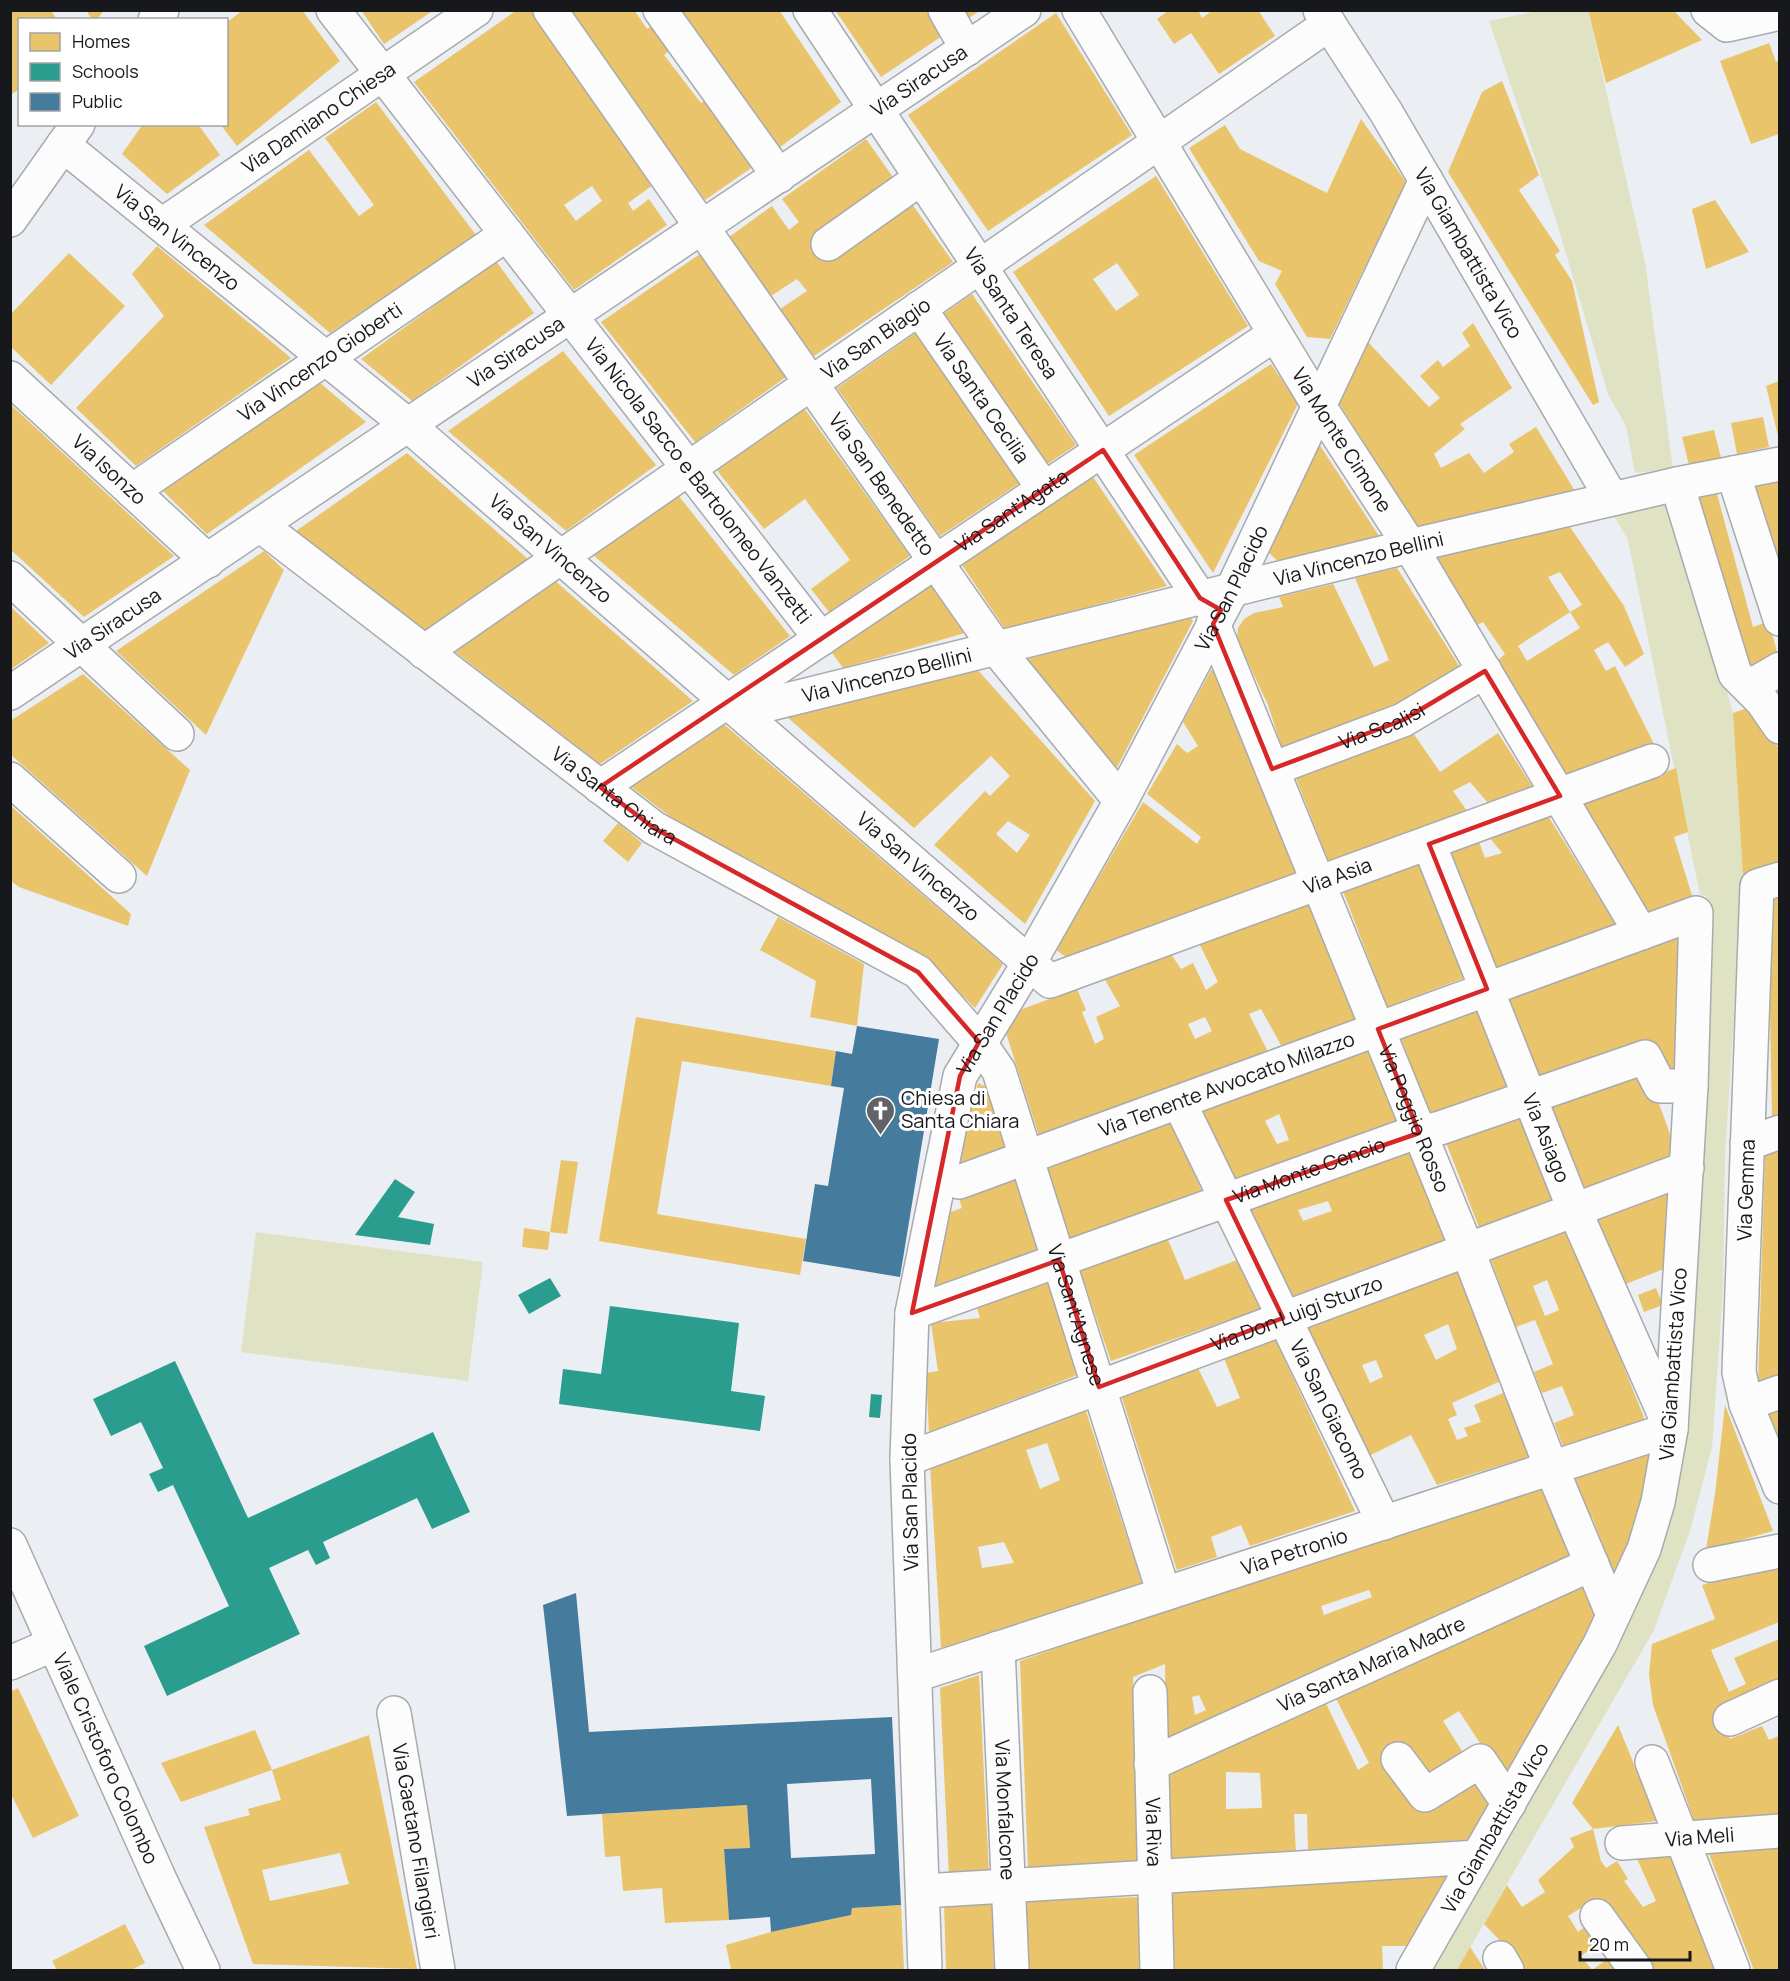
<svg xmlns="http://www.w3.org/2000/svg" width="1790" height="1981" font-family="Manrope,sans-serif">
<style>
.green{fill:#dfe3c3}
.homes{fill:#e9c46a;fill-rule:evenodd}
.schools{fill:#2a9d8f}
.public{fill:#457b9d;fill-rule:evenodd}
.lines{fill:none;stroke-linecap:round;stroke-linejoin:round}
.minor-casing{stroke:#a8aaad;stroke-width:36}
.minor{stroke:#fcfcfd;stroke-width:33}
.marked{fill:none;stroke:#d62828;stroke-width:4.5;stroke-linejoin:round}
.labels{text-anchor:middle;stroke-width:6;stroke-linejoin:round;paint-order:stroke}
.street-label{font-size:20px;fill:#17181b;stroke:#fff}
.poi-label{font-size:20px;fill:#17181b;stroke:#fff;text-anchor:start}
</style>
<rect width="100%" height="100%" fill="#ebeef2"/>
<!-- green -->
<g class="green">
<polygon points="1538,11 1588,11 1645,262 1673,469 1635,473 1626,426 1608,394 1555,217 1489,21"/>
<polygon points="1674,503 1733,713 1743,878 1725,1156 1723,1289 1712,1447 1690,1531 1654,1630 1457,1970 1424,1970 1660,1540 1706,932 1706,896 1700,895 1628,540 1614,516"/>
<polygon points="256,1232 483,1262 468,1381 241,1352"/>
</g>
<!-- homes -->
<g class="homes">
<polygon points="10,10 51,10 57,20 20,20 20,89 10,95"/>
<polygon points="86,10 104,10 97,20 92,20"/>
<polygon points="243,10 302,10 340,61 237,146 220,124 226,124 226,23"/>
<polygon points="361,10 434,10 384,44"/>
<path d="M517 10H531L653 185 628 203 633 211 649 199 667 225 574 290 414 82ZM592 186 602 201 576 221 564 205Z"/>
<polygon points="569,10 634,10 647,29 654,24 672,49 664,55 701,103 707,99 754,166 705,200"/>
<polygon points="674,10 779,10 841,102 776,150"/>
<polygon points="835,10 926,10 942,36 881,77"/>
<polygon points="965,10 981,10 969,18"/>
<polygon points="1169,10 1198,10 1202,18 1213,10 1258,10 1275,36 1219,74 1191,33 1174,44 1157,19"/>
<polygon points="1588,10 1673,10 1702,40 1606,83"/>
<polygon points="1056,13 1132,135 988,231 908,115"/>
<polygon points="1769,43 1776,62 1779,60 1779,134 1751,144 1720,61"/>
<polygon points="1502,81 1539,175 1519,190 1560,251 1555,255 1572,281 1599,402 1593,405 1448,172 1482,92"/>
<polygon points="376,102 476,235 330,333 204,225 309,150 359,216 374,205 325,138"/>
<polygon points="1361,119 1406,182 1330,339 1307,337 1275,284 1282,271 1259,261 1189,148 1225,125 1240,149 1327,193"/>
<polygon points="143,124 198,124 220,155 167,194 122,154"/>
<polygon points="866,139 953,262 814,356 780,309 807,291 797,279 771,296 729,237 772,206 789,230 799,222 782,199"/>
<path d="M1156 176 1248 326 1109 416 1013 272ZM1117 263 1139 295 1116 311 1093 279Z"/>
<polygon points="1715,200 1749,252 1706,269 1692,209"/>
<polygon points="157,246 291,358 136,466 76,408 164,316 132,274"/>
<polygon points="69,253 125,306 51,385 10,346 10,315"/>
<polygon points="700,254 786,377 695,442 601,322"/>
<polygon points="496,261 534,313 412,401 361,359"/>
<polygon points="972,294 1076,445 1040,469 936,319"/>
<polygon points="1473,323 1512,388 1460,424 1465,429 1434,454 1441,468 1469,453 1484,473 1514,452 1509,444 1536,427 1575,491 1417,527 1337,400 1368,342 1429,407 1440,398 1420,376 1438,360 1443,367 1470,346 1462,333"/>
<polygon points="920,330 1026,479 940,536 837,388"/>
<polygon points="563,351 656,465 566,531 448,431"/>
<polygon points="1271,364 1298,404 1213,573 1134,455"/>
<polygon points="1779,381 1779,440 1766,386"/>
<polygon points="319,382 366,422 207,534 163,491"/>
<polygon points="10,404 174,556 84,617 10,549"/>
<polygon points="804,408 910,556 829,612 811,589 850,560 805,499 764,529 715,468"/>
<polygon points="1763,417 1769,447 1737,454 1731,423"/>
<polygon points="1714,430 1721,458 1689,465 1682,437"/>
<polygon points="1319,444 1381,539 1280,563 1266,550"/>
<polygon points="407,453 528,559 424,632 296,531"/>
<polygon points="1093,477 1167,586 1005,629 962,565"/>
<polygon points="1779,477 1779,565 1749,483"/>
<polygon points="1717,494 1753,627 1769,621 1778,656 1747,674 1687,498"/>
<polygon points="678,495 790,636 734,675 593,555"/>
<path d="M1570 527 1624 606 1644 654 1625 667 1608 642 1594 650 1606 671 1615 666 1655 746 1568 781 1497 661 1505 654 1483 622 1475 626 1434 557ZM1560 572 1582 605 1570 612 1580 628 1527 661 1518 646 1570 612 1548 577Z"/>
<polygon points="264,551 284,570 206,735 116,651"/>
<polygon points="1397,568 1463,672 1390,707 1282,748 1268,705 1237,639 1238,628 1244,619 1254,613 1283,607 1279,597 1333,584 1374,667 1389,660 1355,578"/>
<polygon points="554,580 693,701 600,764 454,651"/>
<polygon points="934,584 965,633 843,668 830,650"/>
<polygon points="10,606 49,643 10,670"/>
<polygon points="1189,615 1193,621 1113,775 1024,660"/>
<path d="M975 667 1095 801 1025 924 934 845 985 791 990 796 1010 776 991 756 914 828 787 717ZM1008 821 1030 835 1017 853 996 834Z"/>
<polygon points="1211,670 1217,670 1299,873 1069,959 1056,950 1143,802 1197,844 1201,837 1147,794 1177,744 1187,753 1198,746 1183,722"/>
<polygon points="83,674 190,770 147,876 10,754 10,721"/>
<polygon points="1753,706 1779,749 1779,864 1743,878 1733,713"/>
<polygon points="720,721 1003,964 975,1008 923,956 675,820 626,783"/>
<polygon points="1411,730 1440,772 1498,733 1532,786 1488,803 1470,782 1453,791 1467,811 1330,865 1295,776"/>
<polygon points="1676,768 1688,832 1674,837 1693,899 1648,913 1582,802"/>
<polygon points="10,805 131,914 128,926 19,887 10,880"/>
<polygon points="1548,816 1617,926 1492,970 1450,852 1479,842 1485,858 1502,853 1490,838"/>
<polygon points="618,823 642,843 628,862 603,841"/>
<polygon points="1420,862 1464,978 1387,1007 1343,891"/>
<polygon points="1779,896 1779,1115 1772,1118 1768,900"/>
<path d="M1310 901 1358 1019 1282 1047 1261 1009 1249 1014 1268 1052 1039 1136 1004 1027 1014 1012 1077 989 1086 1010 1082 1012 1095 1044 1104 1039 1096 1017 1120 1006 1104 978 1171 954 1181 969 1193 963 1206 990 1218 982 1199 943ZM1205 1017 1212 1031 1195 1039 1188 1024Z"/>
<polygon points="778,917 864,964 857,1026 810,1017 816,981 760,950"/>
<polygon points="1685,936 1680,1077 1665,1080 1654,1044 1535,1085 1506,1000"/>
<polygon points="1482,1007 1513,1090 1432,1120 1401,1038"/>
<polygon points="636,1017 836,1051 831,1086 682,1061 657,1214 806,1239 800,1275 599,1241"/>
<path d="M1368 1045 1401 1128 1235 1184 1198 1112ZM1279 1114 1289 1140 1277 1144 1265 1121Z"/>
<polygon points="1646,1068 1678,1156 1577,1193 1544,1104"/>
<polygon points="978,1083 989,1088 1008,1146 958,1164"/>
<polygon points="1520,1110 1556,1200 1480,1230 1445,1140"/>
<polygon points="1171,1119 1204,1196 1072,1243 1047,1168"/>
<path d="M1407 1143 1446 1242 1292 1296 1247 1202ZM1328 1201 1332 1211 1303 1221 1298 1210Z"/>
<polygon points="1779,1149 1779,1376 1758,1384 1765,1154"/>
<polygon points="561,1160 578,1162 567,1234 550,1232 548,1250 522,1247 524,1228 550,1232"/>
<polygon points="1018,1180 1042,1254 931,1292 945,1214 962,1208 959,1198"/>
<polygon points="1673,1184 1669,1267 1623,1285 1596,1218"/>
<path d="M1568 1227 1645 1420 1565 1451 1554 1423 1574 1415 1562 1386 1542 1393 1534 1372 1553 1364 1535 1320 1516 1327 1490 1258ZM1547 1280 1559 1310 1545 1316 1533 1286Z"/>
<polygon points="1166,1235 1185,1280 1237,1260 1260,1309 1111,1361 1079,1267"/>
<path d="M1457 1266 1503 1380 1452 1403 1457 1415 1448 1419 1457 1440 1468 1436 1464 1428 1481 1422 1474 1405 1508 1391 1534 1455 1437 1485 1411 1435 1369 1456 1304 1324ZM1448 1324 1457 1349 1436 1360 1424 1335ZM1376 1360 1383 1377 1370 1383 1362 1365Z"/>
<polygon points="1049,1278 1077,1375 929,1433 926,1373 938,1371 931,1323 980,1318 976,1305"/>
<polygon points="1656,1288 1663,1305 1644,1312 1638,1295"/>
<polygon points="1274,1337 1355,1511 1250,1546 1241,1525 1211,1537 1217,1557 1177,1570 1121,1395 1197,1366 1217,1407 1240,1398 1223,1356"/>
<polygon points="1725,1405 1773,1531 1706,1550 1715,1494"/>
<path d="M1085 1408 1142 1583 941 1648 930 1464ZM1047 1443 1060 1480 1040 1489 1026 1450ZM1004 1542 1014 1563 982 1568 978 1547Z"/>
<polygon points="1779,1409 1779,1445 1768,1413"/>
<polygon points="1658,1449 1649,1498 1616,1579 1592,1517 1582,1521 1566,1481"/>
<path d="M1548 1484 1575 1559 1166 1744 1165 1664 1133 1677 1139 1864 1028 1868 1020 1661 1164 1610ZM1369 1590 1372 1597 1324 1615 1321 1606ZM1199 1695 1206 1710 1195 1715 1192 1697Z"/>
<polygon points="1779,1562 1779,1622 1711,1650 1729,1692 1746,1684 1734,1658 1779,1639 1779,1685 1717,1712 1730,1739 1762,1726 1769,1740 1779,1736 1779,1816 1695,1823 1653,1705 1649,1675 1652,1644 1715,1619 1702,1585"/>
<path d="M1584 1578 1602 1618 1506 1783 1459 1711 1443 1721 1467 1759 1417 1799 1425 1812 1444 1792 1477 1773 1497 1799 1474 1839 1308 1852 1307 1814H1294L1296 1853 1167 1862 1168 1772 1322 1695 1358 1770 1369 1763 1332 1691ZM1226 1772 1260 1773 1262 1808 1226 1809Z"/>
<polygon points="979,1675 989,1874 949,1876 940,1688"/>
<polygon points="18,1688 79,1816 33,1838 10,1792 10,1692"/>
<polygon points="1618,1725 1657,1821 1593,1829 1601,1861 1606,1868 1617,1861 1628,1879 1624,1881 1643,1907 1656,1901 1637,1859 1671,1857 1714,1970 1645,1970 1597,1898 1568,1916 1578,1932 1589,1924 1602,1941 1581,1956 1592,1970 1612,1956 1624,1970 1523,1970 1513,1954 1484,1924 1507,1885 1522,1907 1545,1892 1538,1880 1574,1847 1570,1838 1593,1829 1572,1803"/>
<polygon points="255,1730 272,1770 181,1802 161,1763"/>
<path d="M369 1735 417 1969 253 1964 204 1827 250 1815 248 1809 281 1800 272 1770ZM340 1853 349 1884 270 1901 262 1870Z"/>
<polygon points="747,1805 750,1848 724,1849 729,1920 665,1923 662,1888 623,1891 620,1856 605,1857 602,1814"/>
<polygon points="1779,1847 1779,1970 1754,1970 1709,1854"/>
<polygon points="1448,1876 1410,1946 1382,1946 1383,1970 1171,1970 1169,1891"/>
<polygon points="1142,1897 1144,1970 1027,1970 1024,1901"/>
<polygon points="993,1902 994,1970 946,1970 944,1903"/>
<polygon points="901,1905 904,1970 731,1970 726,1945 771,1932 851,1915 852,1908"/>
<polygon points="125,1924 145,1963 131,1970 57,1970 52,1961"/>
<polygon points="1470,1947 1485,1970 1457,1970"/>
</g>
<!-- schools -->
<g class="schools">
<polygon points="395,1179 415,1192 398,1217 434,1224 430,1245 355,1235"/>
<polygon points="550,1278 561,1296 529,1314 518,1295"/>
<polygon points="610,1306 739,1323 731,1391 765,1396 760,1431 559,1404 563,1369 601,1374"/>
<polygon points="175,1361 248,1518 433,1432 470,1512 432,1529 417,1498 323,1542 330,1558 316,1565 308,1550 269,1568 300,1634 167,1696 144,1646 229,1606 173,1485 158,1492 149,1474 163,1468 141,1422 111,1436 93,1399"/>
<polygon points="871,1394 882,1395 880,1418 869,1417"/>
</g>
<!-- public -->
<g class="public">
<polygon points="857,1026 939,1039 900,1277 803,1261 815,1184 828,1186 844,1088 831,1086 836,1051 852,1054"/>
<path d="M576 1593 589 1732 892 1717 901 1905 852 1908 851 1915 771 1932 770 1917 729 1920 724 1849 750 1848 747 1805 567 1816 543 1605ZM871 1779 875 1854 791 1858 787 1784Z"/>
</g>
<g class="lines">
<defs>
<g id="minor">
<path id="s1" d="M333 10 821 639"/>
<path id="s2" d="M550 10 996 648 1121 801"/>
<polyline points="660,10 779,176"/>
<path id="s3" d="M810 10 1200 598 1217 608"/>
<polyline points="945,10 967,49"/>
<path id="s4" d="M1079 10 1319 406 1410 546 1641 933"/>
<path id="s5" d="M1320 10 1386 112 1612 499"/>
<polyline points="1708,10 1727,25 1780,13"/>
<polyline points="155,20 162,10"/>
<path id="s6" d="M63 145 409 426 1050 981 1652 761"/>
<polyline points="10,220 78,124"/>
<path id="s7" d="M162 225 476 10"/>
<polyline points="828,244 921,178"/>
<path id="s8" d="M919 308 1044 489"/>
<path id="s9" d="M10 378 208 561"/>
<polyline points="1733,473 1780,619"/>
<polyline points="1677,484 1735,674 1762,701 1780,727"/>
<path id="s10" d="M132 491 507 234"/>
<path id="s11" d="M260 525 654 828 918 972 979 1042 999 1071 1164 1594"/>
<polyline points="10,578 177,734"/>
<path id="s12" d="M1213 624 1467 1249 1551 1467 1613 1615"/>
<path id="s13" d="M424 652 1329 24"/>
<polyline points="1749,687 1780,669"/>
<path id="s14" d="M10 693 1024 10"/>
<path id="s15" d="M727 701 762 706 1410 546 1677 484 1780 464"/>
<path id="s16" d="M1272 769 1403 720 1485 671"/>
<polyline points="10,779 119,876"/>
<path id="s17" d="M600 787 1275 334"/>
<polyline points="1780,879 1757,886 1739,1372 1746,1404 1780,1487"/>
<path id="s18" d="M1179 1102 1384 1523"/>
<polyline points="1747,1144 1780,1132"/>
<path id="s19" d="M959 1182 1696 913 1691 1086 1671 1429 1658 1502 1644 1549 1600 1644 1413 1970"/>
<path id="s20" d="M912 1313 1405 1136 1440 1128 1645 1057 1660 1086H1691"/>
<polyline points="1746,1404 1780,1392"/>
<path id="s21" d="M907 1459 1687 1168"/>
<path id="s22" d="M10 1545 161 1882 203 1970"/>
<polyline points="1710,1565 1780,1551"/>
<path id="s23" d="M998 1648 1012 1970"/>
<polyline points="10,1663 54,1644"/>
<path id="s24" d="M916 1675 1671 1429 1574 1209 1429 844"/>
<path id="s25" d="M1150 1692 1157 1970"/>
<path id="s26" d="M394 1713 438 1970"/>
<polyline points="1730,1719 1780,1696"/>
<polyline points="1398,1759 1425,1795 1480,1761 1509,1804"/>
<polyline points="1652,1762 1733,1970"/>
<path id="s27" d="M1151 1764 1592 1564"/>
<path id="s28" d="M1622 1843 1780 1831"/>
<polyline points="923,1891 1478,1857"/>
<polyline points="1597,1916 1636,1970"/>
<polyline points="1500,1958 1507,1970"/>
<path id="s29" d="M925 1970 907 1459 912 1313 960 1076 1029 963 1121 801 1232 590 1426 180"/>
</g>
</defs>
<!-- minor casing -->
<use href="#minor" class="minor-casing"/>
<!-- minor -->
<use href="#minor" class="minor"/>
</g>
<!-- marked area -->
<path class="marked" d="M1103 450 1200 598 1221 610 1213 624 1272 769 1403 720 1485 671 1560 796 1429 844 1487 989 1378 1029 1419 1133 1226 1200 1283 1318 1099 1387 1059 1260 912 1313 960 1076 979 1042 918 972 654 828 600 787Z"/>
<!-- icons -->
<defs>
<symbol id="church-pin" viewBox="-11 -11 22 30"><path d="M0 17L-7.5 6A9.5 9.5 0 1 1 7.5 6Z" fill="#616366" stroke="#fff"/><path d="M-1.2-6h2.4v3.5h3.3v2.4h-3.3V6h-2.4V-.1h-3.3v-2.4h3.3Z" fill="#fff"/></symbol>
</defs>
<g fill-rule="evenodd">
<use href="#church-pin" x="864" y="1094" width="33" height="45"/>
</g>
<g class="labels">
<!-- street labels -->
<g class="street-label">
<text dy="7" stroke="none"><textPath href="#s14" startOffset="1096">Via Siracusa</textPath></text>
<text dy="7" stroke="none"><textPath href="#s7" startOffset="190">Via Damiano Chiesa</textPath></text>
<text dy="7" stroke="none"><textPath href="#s6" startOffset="147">Via San Vincenzo</textPath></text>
<text dy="7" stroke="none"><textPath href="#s5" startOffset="285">Via Giambattista Vico</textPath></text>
<text dy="7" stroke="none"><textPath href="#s3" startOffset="364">Via Santa Teresa</textPath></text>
<text dy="7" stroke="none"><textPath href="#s13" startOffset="550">Via San Biagio</textPath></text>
<text dy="7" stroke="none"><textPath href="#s14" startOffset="610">Via Siracusa</textPath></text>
<text dy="7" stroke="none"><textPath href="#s10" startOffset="228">Via Vincenzo Gioberti</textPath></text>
<text dy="7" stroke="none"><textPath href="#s8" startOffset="110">Via Santa Cecilia</textPath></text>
<text dy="7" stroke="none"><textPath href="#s4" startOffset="504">Via Monte Cimone</textPath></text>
<text dy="7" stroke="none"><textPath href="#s9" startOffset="135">Via Isonzo</textPath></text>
<text dy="7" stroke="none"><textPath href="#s1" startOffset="596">Via Nicola Sacco e Bartolomeo Vanzetti</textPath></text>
<text dy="7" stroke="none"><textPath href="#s2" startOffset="579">Via San Benedetto</textPath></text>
<text dy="7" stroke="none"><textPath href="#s17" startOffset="496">Via Sant'Agata</textPath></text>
<text dy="7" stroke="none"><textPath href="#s6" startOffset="633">Via San Vincenzo</textPath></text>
<text dy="7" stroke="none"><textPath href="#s15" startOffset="650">Via Vincenzo Bellini</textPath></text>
<text dy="7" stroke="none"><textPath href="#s29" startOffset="1458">Via San Placido</textPath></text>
<text dy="7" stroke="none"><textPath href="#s14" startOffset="124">Via Siracusa</textPath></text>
<text dy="7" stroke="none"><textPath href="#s15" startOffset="164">Via Vincenzo Bellini</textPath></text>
<text dy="7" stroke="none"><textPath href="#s16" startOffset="118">Via Scalisi</textPath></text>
<text dy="7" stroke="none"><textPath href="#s11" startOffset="446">Via Santa Chiara</textPath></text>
<text dy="7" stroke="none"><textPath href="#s6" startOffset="1119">Via San Vincenzo</textPath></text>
<text dy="7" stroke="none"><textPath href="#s6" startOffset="1600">Via Asia</textPath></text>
<text dy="7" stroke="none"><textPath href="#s29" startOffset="972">Via San Placido</textPath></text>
<text dy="7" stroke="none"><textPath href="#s19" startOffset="285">Via Tenente Avvocato Milazzo</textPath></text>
<text dy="7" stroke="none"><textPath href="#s12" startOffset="534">Via Poggio Rosso</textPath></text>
<text transform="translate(1546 1138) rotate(68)" y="7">Via Asiago</text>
<text dy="7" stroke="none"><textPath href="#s20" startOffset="422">Via Monte Cencio</textPath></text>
<text transform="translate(1746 1190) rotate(-88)" y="7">Via Gemma</text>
<text dy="7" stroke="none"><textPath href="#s21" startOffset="416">Via Don Luigi Sturzo</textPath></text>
<text dy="7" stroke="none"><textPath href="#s11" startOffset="1182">Via Sant'Agnese</textPath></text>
<text transform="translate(1673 1364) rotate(-86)" y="7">Via Giambattista Vico</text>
<text dy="7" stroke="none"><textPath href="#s18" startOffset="342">Via San Giacomo</textPath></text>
<text transform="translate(910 1502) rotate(-91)" y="7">Via San Placido</text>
<text dy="7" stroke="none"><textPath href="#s24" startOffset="398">Via Petronio</textPath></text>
<text dy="7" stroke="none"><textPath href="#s27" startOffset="242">Via Santa Maria Madre</textPath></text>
<text dy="7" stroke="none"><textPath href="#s22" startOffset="234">Viale Cristoforo Colombo</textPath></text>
<text dy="7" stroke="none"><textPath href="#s23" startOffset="162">Via Monfalcone</textPath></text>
<text transform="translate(1495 1828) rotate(-60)" y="7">Via Giambattista Vico</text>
<text dy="7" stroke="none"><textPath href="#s25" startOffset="140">Via Riva</textPath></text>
<text dy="7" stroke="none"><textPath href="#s28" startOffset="78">Via Meli</textPath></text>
<text dy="7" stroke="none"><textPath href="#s26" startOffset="130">Via Gaetano Filangieri</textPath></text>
</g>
<!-- poi labels -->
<g class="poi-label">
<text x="901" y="1105">Chiesa di<tspan x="901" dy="23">Santa Chiara</tspan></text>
</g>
</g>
<!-- border -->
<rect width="1790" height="1981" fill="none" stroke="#17181b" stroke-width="24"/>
<!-- legend -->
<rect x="18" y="18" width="210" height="108" fill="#ffffff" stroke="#a2a3a4" stroke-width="1.5"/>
<rect x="30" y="33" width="30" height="18" fill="#e9c46a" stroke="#a2a3a4" stroke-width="1.5"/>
<text x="72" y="48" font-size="18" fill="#17181b">Homes</text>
<rect x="30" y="63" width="30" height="18" fill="#2a9d8f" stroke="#a2a3a4" stroke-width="1.5"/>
<text x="72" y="78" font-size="18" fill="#17181b">Schools</text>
<rect x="30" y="93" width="30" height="18" fill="#457b9d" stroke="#a2a3a4" stroke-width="1.5"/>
<text x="72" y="108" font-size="18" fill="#17181b">Public</text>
<!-- scale -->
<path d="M1580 1951v9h110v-9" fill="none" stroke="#17181b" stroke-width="3"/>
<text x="1589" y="1951" font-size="18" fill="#17181b" stroke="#ffffff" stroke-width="4.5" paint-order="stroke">20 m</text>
</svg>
